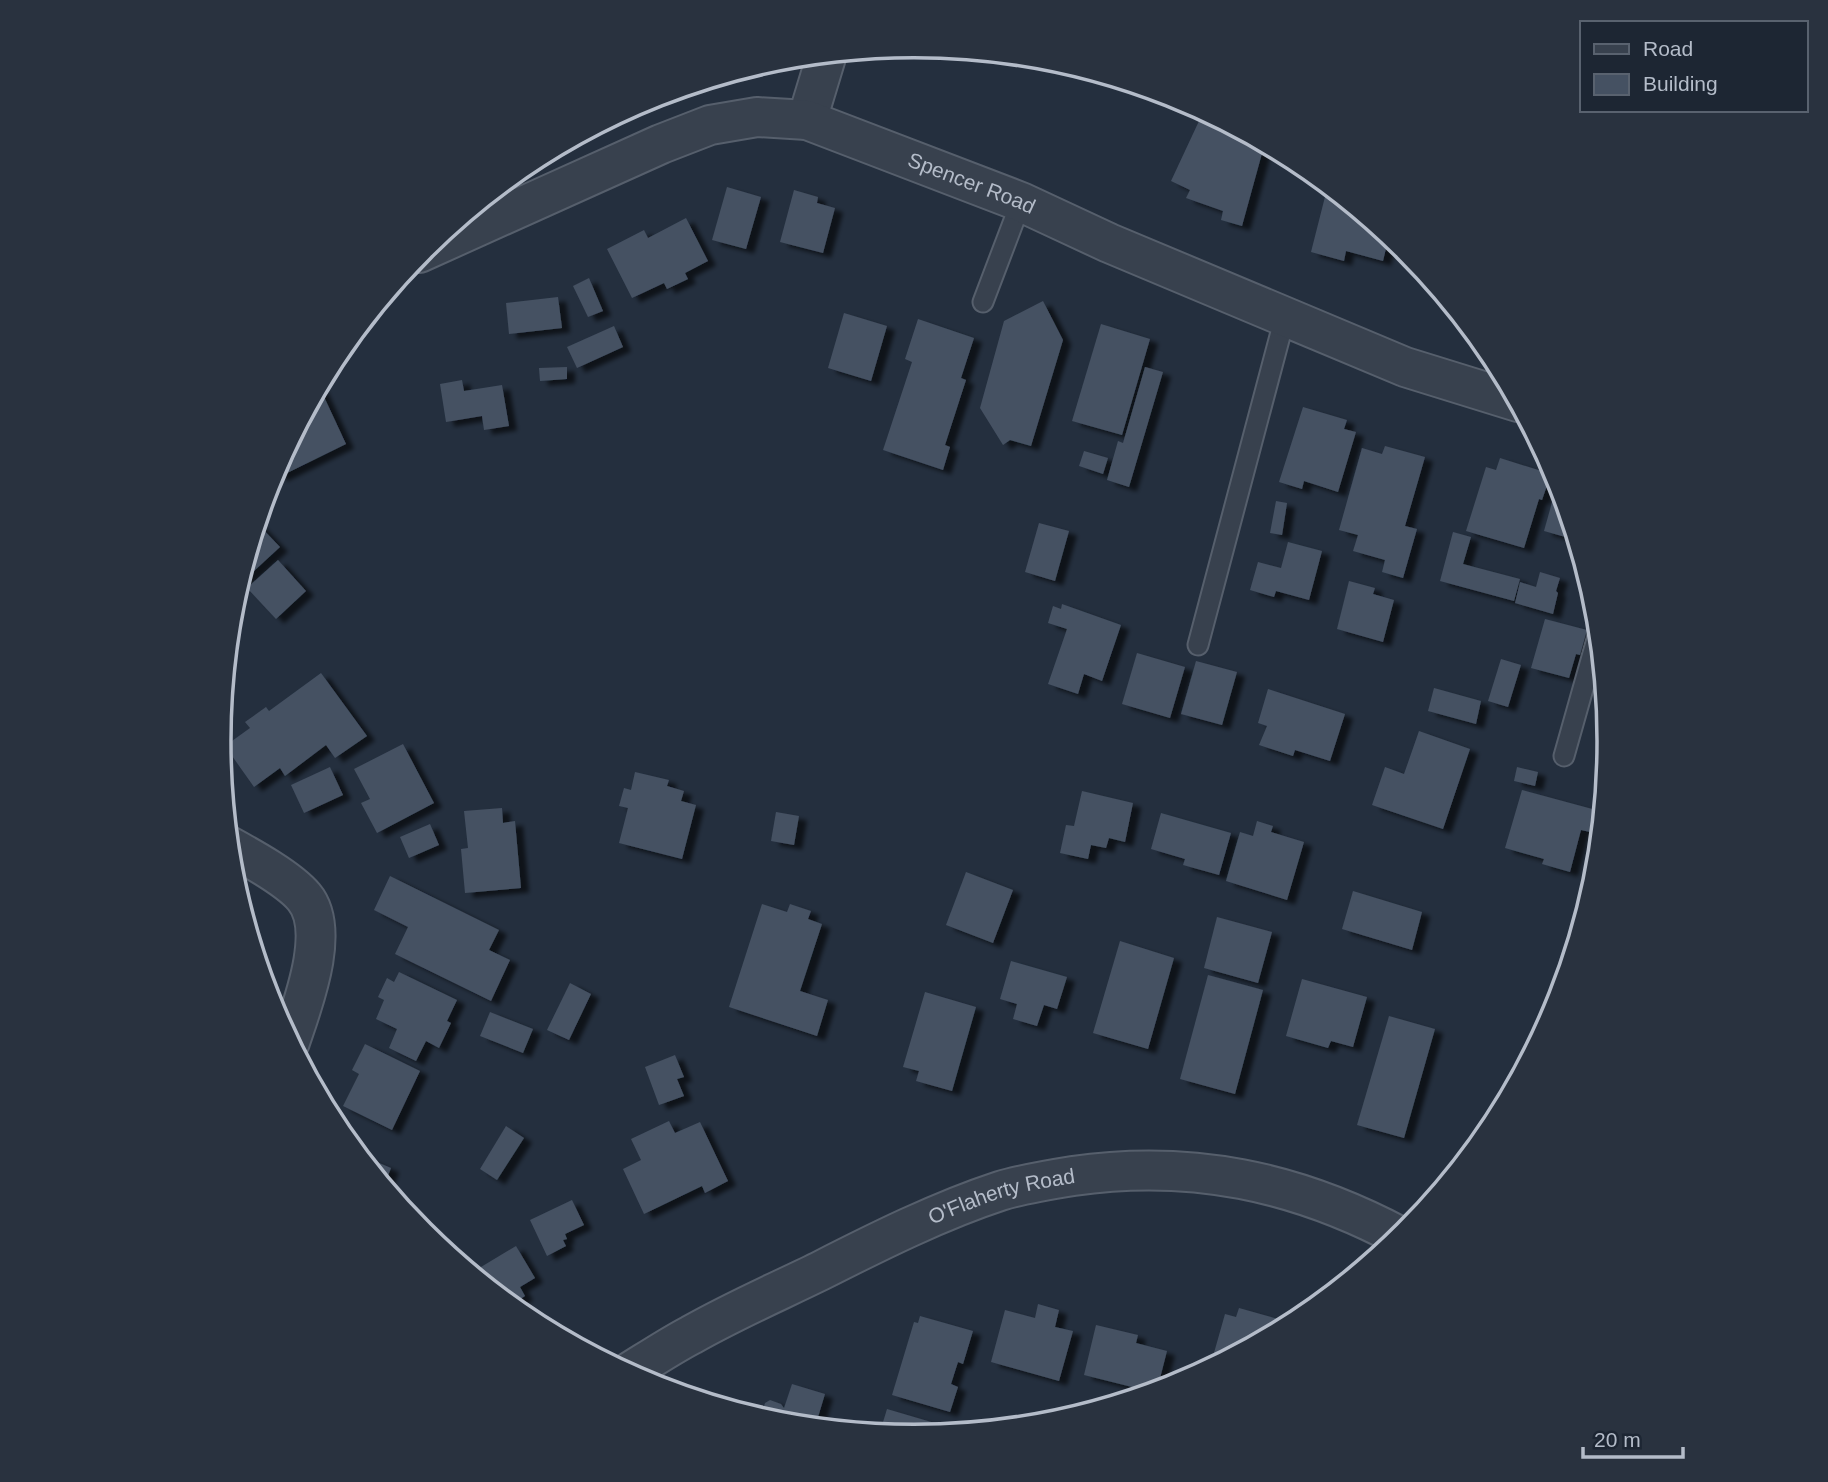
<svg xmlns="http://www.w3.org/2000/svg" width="1828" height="1482" font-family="Arial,sans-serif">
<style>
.building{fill:#455162;filter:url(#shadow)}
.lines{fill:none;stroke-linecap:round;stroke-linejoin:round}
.service-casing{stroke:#565f6c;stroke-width:23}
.minor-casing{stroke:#565f6c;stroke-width:42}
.tertiary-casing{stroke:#565f6c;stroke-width:42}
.service{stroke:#38414e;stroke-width:19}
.minor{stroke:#38414e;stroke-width:38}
.tertiary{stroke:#38414e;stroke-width:38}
.labels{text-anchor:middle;stroke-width:6;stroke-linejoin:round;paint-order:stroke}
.street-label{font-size:21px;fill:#b4bcc9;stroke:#1d2633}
.rim{fill:none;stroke:#b4bcc9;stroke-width:3.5}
</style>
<defs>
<filter id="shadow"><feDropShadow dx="8" dy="4.5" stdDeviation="2" flood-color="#0009"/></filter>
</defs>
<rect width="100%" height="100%" fill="#242f3e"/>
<!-- building -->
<g class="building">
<polygon points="1199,121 1244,134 1244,133 1271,147 1264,146 1242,226 1221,220 1223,211 1186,198 1190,190 1171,181"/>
<polygon points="1328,185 1389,236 1383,261 1346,251 1344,261 1311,252"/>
<polygon points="727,187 761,197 746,249 712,240"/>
<polygon points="794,190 818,197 817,203 835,208 823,253 780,242"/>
<polygon points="686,218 708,261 685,273 688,279 667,289 664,283 632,298 607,249 644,230 648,238"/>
<polygon points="589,278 603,311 588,317 573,286"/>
<polygon points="558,297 562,328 509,334 506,303"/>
<polygon points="1043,301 1063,340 1031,446 1010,440 1003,445 980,408 1004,321"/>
<polygon points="844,313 887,326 871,381 828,368"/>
<polygon points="918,319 974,338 961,378 966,380 945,445 950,447 943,470 883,450 912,362 905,359"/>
<polygon points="1101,324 1150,339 1122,435 1072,421"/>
<polygon points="614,326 623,347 577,368 567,347"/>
<polygon points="567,367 567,379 540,381 539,368"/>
<polygon points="1145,367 1163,372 1129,487 1107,480 1118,441 1123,443"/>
<polygon points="462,380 464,391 502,385 509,426 484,430 482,416 446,422 440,384"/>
<polygon points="319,386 346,444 279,477 275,468"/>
<polygon points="1303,407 1347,420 1344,429 1356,432 1338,492 1304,481 1302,489 1279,482"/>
<polygon points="1385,446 1425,457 1405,526 1417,529 1403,578 1382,572 1385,560 1353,551 1358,535 1339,530 1362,448 1382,454"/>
<polygon points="1084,451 1108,458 1103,474 1079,466"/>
<polygon points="1500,458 1551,474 1542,500 1539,499 1524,548 1466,531 1486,467 1496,470"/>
<polygon points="1558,481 1576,540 1544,531"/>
<polygon points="1276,501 1287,503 1282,535 1270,533"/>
<polygon points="257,523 280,547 241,583 239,581"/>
<polygon points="1039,523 1069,531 1055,581 1025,572"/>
<polygon points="1453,532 1471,537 1463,564 1520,579 1514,601 1440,581"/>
<polygon points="1288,542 1322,551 1309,600 1276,591 1274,597 1250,590 1258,562 1281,568"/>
<polygon points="278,560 306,591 276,619 247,588"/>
<polygon points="1540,572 1560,578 1556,591 1558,593 1553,614 1515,603 1520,582 1536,587"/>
<polygon points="1349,581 1375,588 1373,594 1394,600 1383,642 1337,629"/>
<polygon points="1062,604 1121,625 1102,681 1084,674 1078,694 1048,684 1067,629 1048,623 1053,606 1061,609"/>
<polygon points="1545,619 1587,630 1580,655 1576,654 1569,678 1531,668"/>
<polygon points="1137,653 1185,667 1170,718 1122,704"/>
<polygon points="1601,653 1603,675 1595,673"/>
<polygon points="1501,659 1521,665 1508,707 1488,701"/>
<polygon points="1196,661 1237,672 1222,725 1181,714"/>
<polygon points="321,673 367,736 335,758 326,745 285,776 280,768 254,787 225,746 250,728 245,722 266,707 269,711"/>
<polygon points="1434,688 1481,701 1476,724 1428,711"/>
<polygon points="1268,689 1345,714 1330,761 1295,750 1293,756 1259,745 1267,726 1258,723"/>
<polygon points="1419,731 1470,749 1443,829 1372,805 1385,767 1404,774"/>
<polygon points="403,744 434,803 377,833 361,803 370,799 354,769"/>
<polygon points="330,767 343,795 304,813 291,785"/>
<polygon points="1517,767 1538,772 1535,786 1514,781"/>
<polygon points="635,772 669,780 667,786 684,791 681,801 696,805 682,859 619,843 628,808 619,806 624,788 631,790"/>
<polygon points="1522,790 1596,810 1590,832 1581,830 1570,872 1542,864 1544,859 1505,848"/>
<polygon points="1082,791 1133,803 1125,842 1109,838 1106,848 1091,845 1088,859 1060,853 1066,825 1074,826"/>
<polygon points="502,808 503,823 515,821 521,888 465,893 461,849 468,848 464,811"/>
<polygon points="776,812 799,816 794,845 771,841"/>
<polygon points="1161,813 1231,833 1219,875 1183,865 1185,859 1151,849"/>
<polygon points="1257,821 1273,826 1271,832 1304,842 1287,900 1226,881 1240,832 1253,836"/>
<polygon points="430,824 439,845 409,858 400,837"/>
<polygon points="966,872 1013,890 993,943 946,925"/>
<polygon points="390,876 499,930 489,950 510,960 491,1001 395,954 408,927 374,910"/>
<polygon points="1353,891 1422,912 1412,950 1342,929"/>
<polygon points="762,904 787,912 790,904 811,911 808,919 822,924 800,991 828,1000 817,1036 729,1007"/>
<polygon points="1217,917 1272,932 1258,983 1204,968"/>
<polygon points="1120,941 1174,958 1148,1049 1093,1033"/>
<polygon points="1011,961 1067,977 1057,1009 1044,1005 1037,1026 1013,1019 1017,1004 1000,999"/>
<polygon points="399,972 457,1000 447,1021 451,1023 439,1048 426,1041 416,1061 389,1048 397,1029 376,1019 384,1000 378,997 387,978 394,982"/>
<polygon points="1208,975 1263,990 1235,1094 1180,1079"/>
<polygon points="1302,979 1367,997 1353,1047 1331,1041 1328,1048 1286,1036"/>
<polygon points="570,983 591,994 569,1040 547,1030"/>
<polygon points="925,992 976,1007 952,1091 916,1081 919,1071 903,1067"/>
<polygon points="490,1012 533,1029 523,1053 480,1036"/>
<polygon points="1389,1016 1435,1029 1404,1138 1357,1125"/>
<polygon points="365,1044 420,1071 392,1130 343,1106 359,1074 352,1070"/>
<polygon points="675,1055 684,1077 677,1079 684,1096 659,1105 645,1067"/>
<polygon points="669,1121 675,1133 700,1122 728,1181 705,1193 702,1186 644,1214 623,1169 641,1160 631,1139"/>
<polygon points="506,1126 524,1138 497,1180 480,1169"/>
<polygon points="358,1154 391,1168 384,1186"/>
<polygon points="572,1200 584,1225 565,1234 567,1239 563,1240 566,1246 547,1256 530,1220"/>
<polygon points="516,1246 535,1278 520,1287 525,1296 511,1305 471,1273"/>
<polygon points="1038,1304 1059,1310 1055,1327 1073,1331 1059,1381 991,1362 1005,1310 1035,1318"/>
<polygon points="1239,1308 1278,1319 1274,1333 1210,1367 1225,1314 1236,1317"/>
<polygon points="920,1316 973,1331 963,1364 958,1362 951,1384 958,1387 950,1412 892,1395 914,1322 918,1323"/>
<polygon points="1096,1325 1138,1335 1136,1343 1167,1351 1157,1390 1152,1392 1084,1375"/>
<polygon points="792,1384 825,1394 815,1427 778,1423 756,1416 762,1412 765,1403 770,1400 781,1404 784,1408"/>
<polygon points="887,1409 938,1424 935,1434 914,1436 880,1432"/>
</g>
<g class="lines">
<defs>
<g id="service">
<polyline points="983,302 1021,202"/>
<polyline points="1198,645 1285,317"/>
<polyline points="1564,756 1599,632"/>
</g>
<g id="minor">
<polyline points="807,120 827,54"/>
<path id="s1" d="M419 253 661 144 710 125 757 117 807 120 1021 202 1109 243 1405 367 1518 402"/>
<path d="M229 846C251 858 289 879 304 897 332 930 302 1006 290 1042"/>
</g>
<g id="tertiary">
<path id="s2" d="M628 1373C649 1360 670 1346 691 1335 733 1311 777 1292 820 1271 877 1242 939 1211 1000 1191 1023 1184 1048 1180 1073 1176 1190 1159 1296 1181 1401 1237"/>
</g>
</defs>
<!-- service casing -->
<use href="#service" class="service-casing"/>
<!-- minor casing -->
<use href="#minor" class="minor-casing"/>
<!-- tertiary casing -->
<use href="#tertiary" class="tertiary-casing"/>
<!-- service -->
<use href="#service" class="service"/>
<!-- minor -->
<use href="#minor" class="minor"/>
<!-- tertiary -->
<use href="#tertiary" class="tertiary"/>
</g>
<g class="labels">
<!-- street labels -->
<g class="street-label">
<text dy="7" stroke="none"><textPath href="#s1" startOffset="592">Spencer Road</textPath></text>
<text dy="7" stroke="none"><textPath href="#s2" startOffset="415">O'Flaherty Road</textPath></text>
</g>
</g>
<!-- crop -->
<path d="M0 0H1828V1482H0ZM231 741a683 683 0 1 1 1366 0a683 683 0 1 1-1366 0Z" fill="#29323f" fill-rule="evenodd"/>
<path class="rim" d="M231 741a683 683 0 1 1 1366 0a683 683 0 1 1-1366 0Z"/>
<!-- legend -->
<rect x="1580" y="21" width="228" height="91" fill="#1d2633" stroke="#59626f" stroke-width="2"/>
<rect x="1594" y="44" width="35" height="10" fill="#38414e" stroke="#59626f" stroke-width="2"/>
<text x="1643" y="56" font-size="21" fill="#b4bcc9">Road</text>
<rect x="1594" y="74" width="35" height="21" fill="#455162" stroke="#59626f" stroke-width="2"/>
<text x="1643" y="91" font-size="21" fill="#b4bcc9">Building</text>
<!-- scale -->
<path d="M1583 1447v10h100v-10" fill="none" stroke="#b4bcc9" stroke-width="3.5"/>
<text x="1594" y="1447" font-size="21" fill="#b4bcc9" stroke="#1d2633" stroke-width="5" paint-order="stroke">20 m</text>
</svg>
